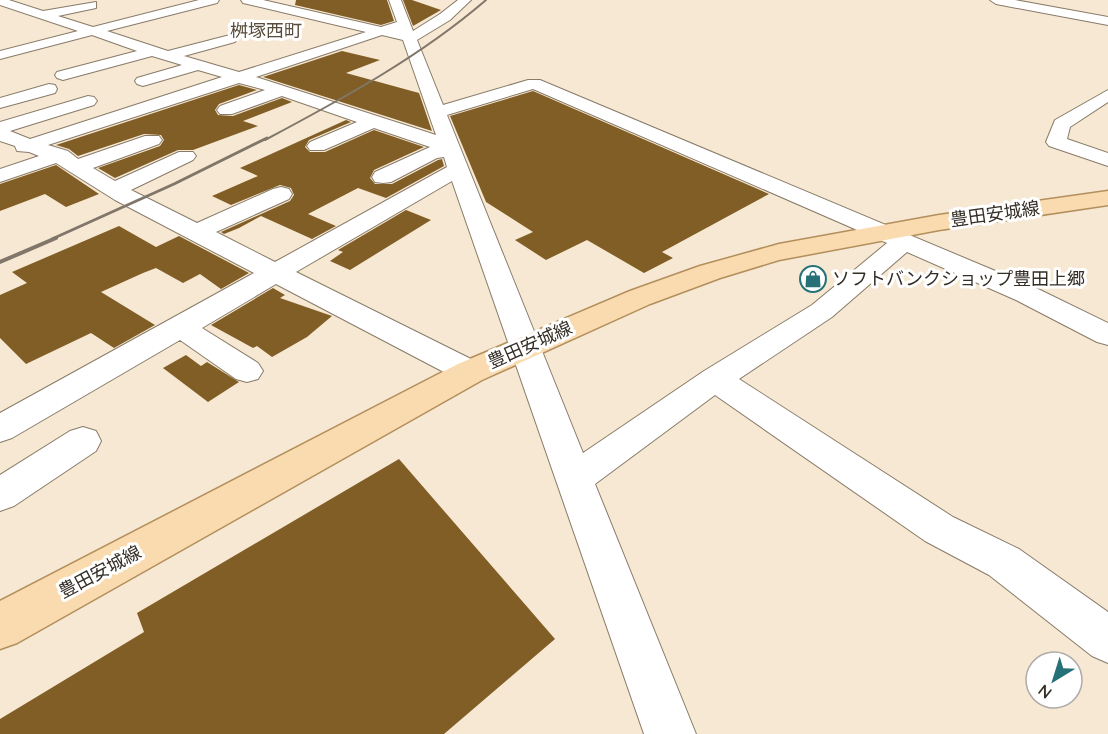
<svg xmlns="http://www.w3.org/2000/svg" width="1108" height="734" font-family="Quicksand,'Noto Sans JP',sans-serif">
<style>
.building{fill:#815e25}
.lines{fill:none;stroke-linecap:round;stroke-linejoin:round}
.minor-casing{stroke:#887b68;stroke-width:2}
.major-casing{stroke:#b28f5c;stroke-width:3}
.minor{fill:#fff;fill-rule:evenodd}
.major{fill:#fadbaf;fill-rule:evenodd}
.rail-far2{stroke:#80776a;stroke-width:2}
.rail-far1{stroke:#80776a;stroke-width:3}
.rail{stroke:#80776a;stroke-width:4}
.labels{text-anchor:middle;stroke-width:6;stroke-linejoin:round;paint-order:stroke}
.far-quarter-label{font-size:18px;fill:#594d3b;stroke:#fff}
.street-label{font-size:18px;fill:#342e26;stroke:#fff}
.poi-label{font-size:18px;fill:#342e26;stroke:#fff;text-anchor:start}
</style>
<rect width="100%" height="100%" fill="#f7e8d3"/>
<!-- building -->
<g class="building">
<polygon points="296,0 387,0 394,21 381,25 295,5"/>
<polygon points="403,0 412,0 441,10 413,26"/>
<polygon points="342,51 380,60 346,73 419,93 432,131 263,77"/>
<polygon points="239,85 257,90 219,104 215,110 218,115 233,116 282,98 292,102 243,121 258,126 193,150 178,150 115,178 98,168 160,146 164,140 161,135 144,134 78,156 69,149 56,145"/>
<polygon points="533,91 769,194 662,252 673,258 644,273 587,240 546,260 515,240 533,232 486,202 450,116"/>
<polygon points="346,120 351,122 309,140 305,147 310,152 325,152 374,130 424,147 374,170 370,178 375,184 392,184 438,160 442,159 444,166 386,198 358,188 308,214 336,226 312,239 261,216 239,228 224,234 221,232 290,201 294,195 291,188 280,185 231,205 212,196 258,176 240,168"/>
<polygon points="56,165 99,194 66,207 45,194 0,211 0,184"/>
<polygon points="406,210 431,220 350,270 330,261 343,252 338,250"/>
<polygon points="119,226 156,247 179,236 249,273 221,289 200,274 183,283 156,268 143,273 101,292 155,325 114,348 91,333 26,364 0,338 0,295 27,283 12,272"/>
<polygon points="273,288 285,295 280,298 332,316 307,337 272,357 257,346 253,348 211,325"/>
<polygon points="186,355 201,366 207,362 239,382 208,402 163,368"/>
<polygon points="399,459 555,639 444,734 0,734 0,719 144,632 137,613"/>
</g>
<g class="lines">
<defs>
<g id="minor">
<path d="M0 0H9L43 11 96 2V8L58 16 93 27 199 0H219L217 3 107 31 168 51 230 35 235 36 237 39 235 42 184 56 239 72 366 32 243 3 241 0H263L381 27 397 22 389 0H401L413 31 440 14 458 0H471L450 20 417 40 443 105 528 80H540L1036 288 1108 323V345L1097 342 1016 300 907 252 832 317 739 379 953 517 1019 549 1108 612V663L1092 656 989 575 925 541 715 395 595 484 696 734H644L452 181 296 272 481 364 486 372 481 380 470 383 459 380 276 284 202 328 258 363 263 371 258 379 247 382 236 379 180 340 12 438 0 442V413L254 273 115 200 56 163 0 182V169L39 156 29 152 17 151 15 146 0 141V122L88 96 94 97 97 101 94 105 10 131 30 139 222 77 198 70 143 86 137 84 135 81 137 78 182 65 152 56 63 80 57 78 55 75 57 72 137 51 92 35 0 59V51L78 31 0 5ZM382 35 403 40 436 135 256 77ZM239 83 265 90 220 106 217 110 220 114H232L282 96 357 122 310 142 307 146 310 150H324L374 128 430 147 375 172 372 177 375 182 383 183 391 182 437 158 444 157 447 167 275 262 216 232 289 199 292 194 289 189 281 187 273 189 197 223 131 190 193 160 196 156 193 152H179L115 181 93 168 159 144 162 140 159 136H145L78 159 68 151 48 145ZM533 89 887 243 812 305 704 371 583 453 447 115Z"/>
<polygon points="990,0 1015,0 1108,17 1108,25 996,4"/>
<polygon points="49,84 55,85 57,89 55,93 0,108 0,98"/>
<polygon points="1108,90 1108,102 1070,127 1067,139 1108,153 1108,166 1049,146 1046,142 1055,120"/>
<polygon points="83,427 96,431 101,441 96,451 14,506 0,511 0,475 70,431"/>
</g>
<polygon id="major" points="1108,191 1108,205 939,230 779,260 720,278 650,304 482,380 17,643 0,649 0,601 458,364 630,291 700,266 779,244 939,215"/>
</defs>
<!-- minor casing -->
<use href="#minor" class="minor-casing"/>
<!-- major casing -->
<use href="#major" class="major-casing"/>
<!-- minor -->
<use href="#minor" class="minor"/>
<!-- major -->
<use href="#major" class="major"/>
<!-- rail-far2 -->
<path class="rail-far2" d="M265 140C342 99 420 57 486 0"/>
<!-- rail-far1 -->
<polyline class="rail-far1" points="52,239 174,184 267,138"/>
<!-- rail -->
<polyline class="rail" points="0,262 56,238"/>
</g>
<!-- icons -->
<defs>
<symbol id="shop-ring" viewBox="-11 -11 22 22"><circle r="9.5" fill="#fff" stroke="#267077" stroke-width="1.5"/><path d="M-5-2.5h2.3a2.7 3.5 0 0 1 5.4 0H5L5.5 6h-11ZM-1.5-2.5h3a1.5 2.3 0 0 0-3 0Z" fill="#267077"/></symbol>
</defs>
<g fill-rule="evenodd">
<use href="#shop-ring" x="798" y="264" width="30" height="30"/>
</g>
<g class="labels">
<!-- far-quarter labels -->
<g class="far-quarter-label">
<text x="266" y="37">桝塚西町</text>
</g>
<!-- street labels -->
<g class="street-label">
<text transform="translate(995 214) rotate(-8)" y="6">豊田安城線</text>
<text transform="translate(530 345) rotate(-24)" y="6">豊田安城線</text>
<text transform="translate(100 572) rotate(-28)" y="6">豊田安城線</text>
</g>
<!-- poi labels -->
<g class="poi-label">
<text x="832" y="285">ソフトバンクショップ豊田上郷</text>
</g>
</g>
<!-- north arrow -->
<g transform="translate(1054 680) rotate(218)"><circle r="28" fill="#ffffff" stroke="#aeaba8" stroke-width="1.5"/>
<path d="M0-4.5L10 22L0 15L-10 22Z" fill="#267077"/>
<text y="-9" font-size="16" font-weight="bold" text-anchor="middle" fill="#342e26">N</text>
</g>
</svg>
